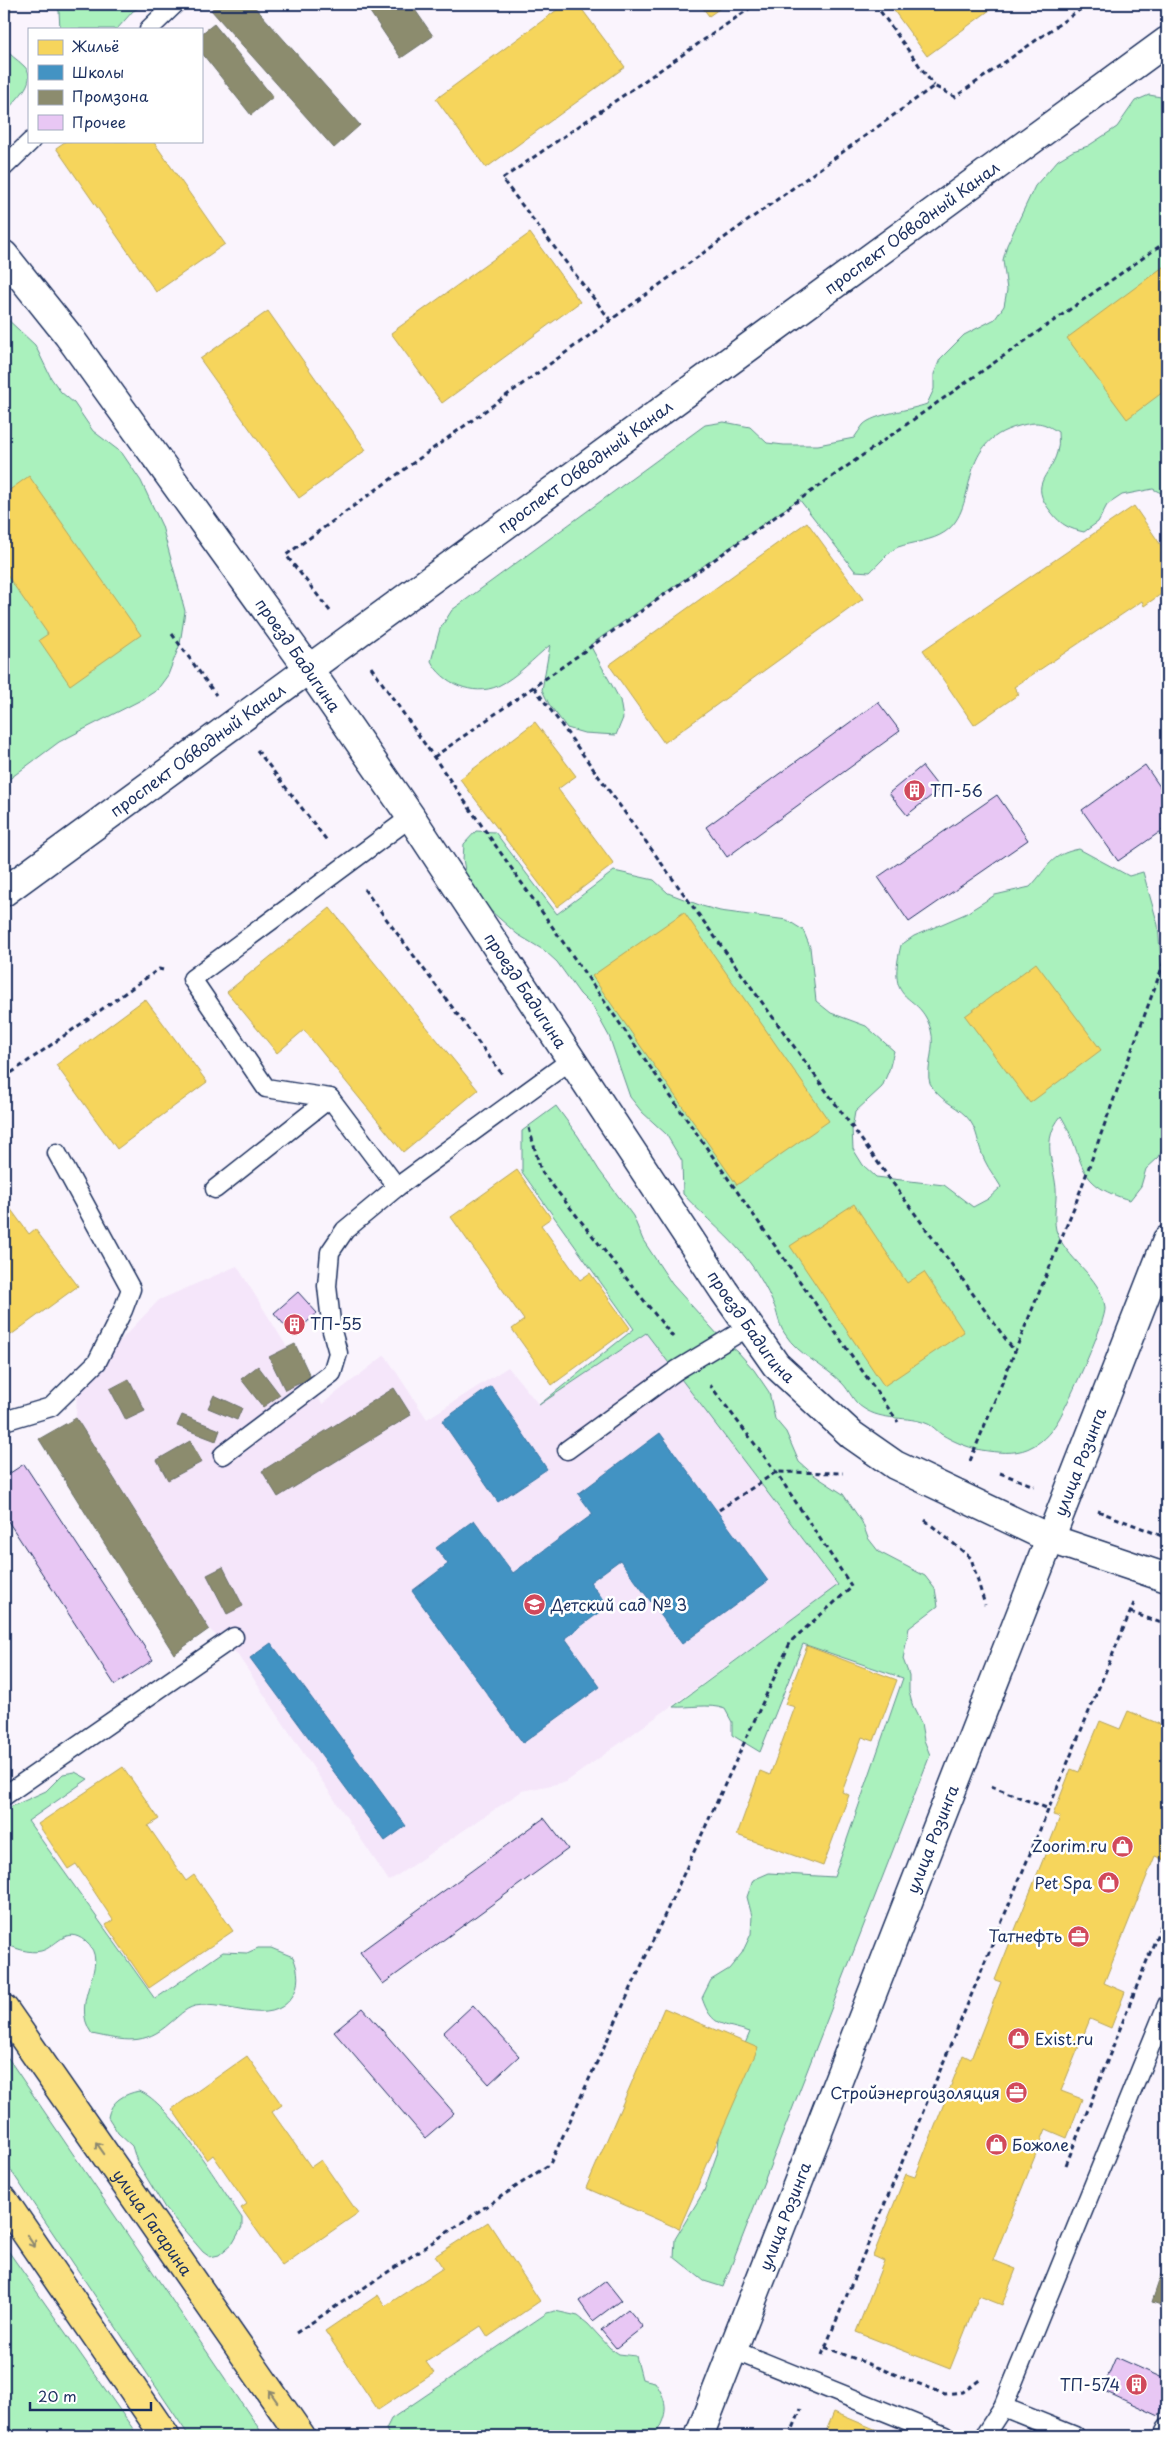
<svg xmlns="http://www.w3.org/2000/svg" width="1171" height="2440" font-family="'Playpen Sans',sans-serif">
<style>
.built{fill:#f5e6fa}
.green{fill:#aaf1bd;stroke:#62908e}
.homes{fill:#f6d55c;stroke:#b4a35d}
.schools{fill:#4393c3;stroke:#3775a5}
.industry{fill:#8c8c6e;stroke:#6a7069}
.building{fill:#e8c7f4;stroke:#1b2f5e}
.lines{fill:none;stroke-linecap:round;stroke-linejoin:round}
.lane-casing{stroke:#1b2f5e;stroke-width:21}
.street-casing{stroke:#1b2f5e;stroke-width:31}
.secondary-casing{stroke:#1b2f5e;stroke-width:31}
.primary-casing{stroke:#1b2f5e;stroke-width:31}
.path{stroke:#1b2f5e;stroke-width:3;stroke-dasharray:5 4;stroke-linecap:butt}
.lane{stroke:#fff;stroke-width:18}
.street{stroke:#fff;stroke-width:28}
.secondary{stroke:#fff;stroke-width:28}
.primary{stroke:#fbe080;stroke-width:28}
.oneway{stroke:#8b886f}
.labels{text-anchor:middle;stroke-width:5;stroke-linejoin:round;paint-order:stroke}
.street-label{font-size:16px;fill:#1b2f5e;stroke:#fff}
.poi-label{font-size:16px;fill:#1b2f5e;stroke:#fff;text-anchor:start}
</style>
<rect width="100%" height="100%" fill="#faf4fd"/>
<filter id="ink" filterUnits="userSpaceOnUse"><feTurbulence type="fractalNoise" baseFrequency=".02" numOctaves="2"/><feDisplacementMap in="SourceGraphic" scale="10" xChannelSelector="R" yChannelSelector="G"/><feConvolveMatrix kernelMatrix="1 2 1 2 8 2 1 2 1" color-interpolation-filters="sRGB"/></filter>
<g filter="url(#ink)">
<!-- built -->
<polygon class="built" points="237,1266 322,1404 385,1355 427,1419 508,1367 539,1405 646,1332 838,1586 566,1782 522,1791 389,1881 237,1654 209,1629 76,1418 77,1386 159,1300"/>
<!-- green -->
<g class="green">
<polygon points="54,4 146,4 133,11 117,29 60,29 59,11"/>
<path d="M4 47C9 55 17 59 24 66 41 82 11 102 4 115Z"/>
<path d="M1149 95 1167 98V496L1153 489 1122 495 1107 505 1098 522 1084 532C1070 529 1061 525 1052 513 1025 481 1054 476 1058 447 1059 443 1058 437 1058 432 1043 422 1037 421 1019 426 953 443 981 507 945 532 932 541 913 542 898 547 889 551 878 565 870 572L855 571 799 499 590 645 620 700 623 718 616 735 584 733 567 728 549 704 542 690 550 645C534 658 517 677 498 686 473 697 442 683 431 661L440 629 452 610 705 425 724 422 750 427 767 443 784 445H818L854 438C857 434 860 429 863 425 873 414 911 410 927 404L934 389V374L940 359 964 335 995 319 1004 306 1007 290 1003 260 1007 245 1035 186 1058 160 1073 151 1088 146 1117 127 1135 101Z"/>
<polygon points="4,316 35,345 51,378 61,392 74,403 93,431 122,453 141,481 162,526 185,611 180,644 168,675 157,690 143,699 59,742 4,783 4,723 6,721 4,718"/>
<path d="M476 831 495 832 557 914 614 871 654 880 668 893 702 906 720 911 787 920 803 930 810 947 816 1001 831 1013 866 1026 894 1051 889 1070 882 1087 855 1112 852 1129 853 1149 863 1165 876 1177 944 1185 973 1207 988 1199 1001 1187C996 1178 989 1170 985 1161 977 1146 979 1129 966 1116 954 1104 938 1100 930 1083 925 1071 936 1046 931 1030 919 988 885 1010 901 945L914 936 965 914 995 895 1030 887C1049 867 1049 855 1079 849L1129 876 1143 872 1158 925 1164 1000H1167V1137L1159 1157 1146 1169 1141 1186 1130 1200C1071 1184 1087 1159 1061 1116 1041 1141 1053 1160 1056 1188 1057 1201 1053 1216 1056 1230 1065 1259 1101 1276 1105 1307 1107 1320 1068 1403 1059 1419 1053 1429 1044 1441 1033 1446 1020 1454 1003 1453 988 1451 971 1449 956 1443 941 1434 937 1431 933 1426 928 1424 907 1415 883 1422 863 1408 853 1402 850 1391 842 1383 824 1365 799 1356 785 1334 778 1324 778 1313 773 1303 767 1289 759 1275 750 1263 730 1237 705 1218 683 1194L682 1161 666 1134 642 1112 630 1097 609 1036 593 1007 580 994 557 962 545 951 517 934 482 903 466 876 463 859 464 844Z"/>
<path d="M556 1106 578 1136 599 1170 633 1216 643 1240 672 1284 719 1336 738 1352 754 1370 769 1392 775 1419 786 1432 799 1462 814 1475 843 1494 862 1522 868 1538 879 1552 925 1576 935 1589 938 1606 909 1628 903 1659 909 1675V1692L913 1707 921 1723 924 1740 930 1755 723 2287 704 2281 674 2257 675 2239 704 2191 717 2154 725 2091 750 2032C723 2023 712 2028 702 1998L711 1980 729 1969 742 1953 751 1934 752 1916 747 1897 753 1880 769 1873 834 1877 903 1678 803 1644 760 1752 732 1735V1722L725 1709C708 1703 691 1708 673 1707L838 1585 646 1333 539 1405 634 1329 522 1172V1131Z"/>
<path d="M75 1772 88 1779 28 1821 155 1999 223 1952 247 1953 258 1948H271L293 1957C299 1971 300 1985 292 1997 270 2029 227 2000 195 2006 184 2009 179 2016 170 2023 144 2046 125 2041 92 2034 67 1999 114 1964 85 1941 65 1925 57 1947 41 1951 29 1954 14 1948 4 1943V1810L46 1791 63 1774Z"/>
<polygon points="4,2052 264,2436 189,2436 4,2160"/>
<path d="M139 2091C169 2101 222 2189 242 2218V2227L233 2243 219 2255 210 2257 203 2252 165 2208 137 2162 132 2146 118 2133 108 2117C111 2101 124 2094 139 2091Z"/>
<polygon points="4,2245 138,2436 4,2436"/>
<path d="M555 2311 578 2316 588 2324 610 2348 619 2354 636 2356 642 2379 655 2382C669 2404 668 2413 655 2436H389L386 2429 391 2419 547 2313Z"/>
</g>
<!-- homes -->
<g class="homes">
<polygon points="4,4 11,4 4,69"/>
<polygon points="565,4 578,4 625,67 486,168 436,99"/>
<polygon points="700,4 726,4 709,16"/>
<polygon points="889,4 998,4 927,56"/>
<polygon points="66,141 153,141 225,244 156,292 56,148"/>
<polygon points="530,233 580,302 442,403 391,333"/>
<polygon points="1167,264 1167,389 1127,419 1067,338"/>
<polygon points="268,311 366,450 299,498 200,359"/>
<polygon points="29,476 141,635 70,685 39,640 48,634 4,571 4,494"/>
<polygon points="1134,506 1167,554 1167,590 1144,606 1142,601 1014,687 1019,694 974,725 923,650"/>
<polygon points="807,522 863,599 664,743 609,665"/>
<polygon points="535,722 576,776 558,789 614,864 557,907 460,779"/>
<polygon points="330,908 478,1090 403,1152 304,1030 277,1053 227,992"/>
<polygon points="684,912 829,1121 737,1185 592,976"/>
<polygon points="1036,963 1101,1050 1030,1103 965,1016"/>
<polygon points="145,999 207,1082 117,1149 56,1065"/>
<polygon points="517,1170 551,1218 541,1225 580,1280 590,1273 630,1328 552,1385 512,1329 524,1320 451,1217"/>
<polygon points="4,1200 29,1234 35,1229 78,1286 4,1340"/>
<polygon points="854,1204 907,1283 924,1272 964,1332 884,1386 790,1246"/>
<polygon points="807,1646 897,1680 874,1741 862,1737 842,1792 849,1795 823,1866 737,1835 760,1771 770,1775 795,1707 785,1704"/>
<polygon points="1128,1711 1167,1727 1167,1861 1155,1856 1104,1983 1125,1992 1111,2028 1090,2019 1061,2091 1082,2099 1067,2138 1046,2129 993,2260 1016,2269 1002,2305 979,2296 950,2369 856,2332 884,2261 873,2256 906,2174 915,2177 963,2055 971,2059 1001,1982 995,1980 1060,1817 1053,1815 1071,1769 1079,1772 1100,1721 1120,1729"/>
<polygon points="123,1767 159,1819 148,1826 186,1881 194,1875 233,1931 149,1988 106,1925 113,1920 76,1864 68,1869 38,1824"/>
<polygon points="664,2008 758,2048 679,2229 586,2188"/>
<polygon points="247,2056 282,2105 272,2112 311,2167 321,2160 358,2213 282,2266 241,2208 247,2204 213,2155 207,2160 172,2109"/>
<polygon points="488,2222 540,2301 488,2337 481,2326 426,2362 434,2373 378,2410 325,2331 378,2295 385,2306 443,2268 435,2256"/>
<polygon points="834,2412 891,2436 824,2436"/>
</g>
<!-- schools -->
<g class="schools">
<polygon points="491,1386 547,1469 498,1502 442,1421"/>
<polygon points="660,1433 768,1581 682,1644 620,1560 590,1582 608,1606 565,1638 600,1687 523,1743 412,1591 448,1564 436,1548 474,1520 513,1573 593,1514 578,1494"/>
<polygon points="271,1643 406,1826 385,1841 250,1658"/>
</g>
<!-- industry -->
<g class="industry">
<polygon points="218,4 252,4 360,125 334,148 211,10"/>
<polygon points="376,4 411,4 433,36 401,58 368,9"/>
<polygon points="214,24 273,97 251,115 201,52 201,34"/>
<polygon points="295,1344 311,1378 285,1390 269,1357"/>
<polygon points="258,1366 280,1395 263,1407 241,1379"/>
<polygon points="129,1379 145,1411 126,1420 110,1389"/>
<polygon points="394,1388 411,1415 278,1497 262,1471"/>
<polygon points="214,1395 242,1408 237,1420 208,1408"/>
<polygon points="182,1415 220,1430 216,1441 177,1426"/>
<polygon points="76,1418 209,1629 174,1654 39,1439"/>
<polygon points="190,1441 202,1462 168,1480 157,1460"/>
<polygon points="223,1567 243,1606 227,1614 207,1575"/>
<polygon points="1167,2257 1167,2307 1152,2302"/>
</g>
<!-- building -->
<g class="building">
<polygon points="878,702 900,731 727,857 706,827"/>
<polygon points="1145,765 1167,797 1167,827 1118,861 1082,810"/>
<polygon points="922,766 940,789 907,815 889,793"/>
<polygon points="997,795 1028,840 909,922 878,877"/>
<polygon points="298,1292 317,1313 293,1335 274,1313"/>
<polygon points="24,1464 153,1660 115,1685 4,1515 4,1477"/>
<polygon points="544,1818 568,1849 383,1984 360,1952"/>
<polygon points="473,2005 519,2056 489,2084 443,2033"/>
<polygon points="363,2008 454,2113 425,2138 334,2032"/>
<polygon points="606,2281 621,2300 593,2321 579,2301"/>
<polygon points="628,2309 643,2327 616,2348 601,2330"/>
<polygon points="1116,2357 1167,2380 1167,2396 1159,2416 1102,2390"/>
</g>
<g class="lines">
<defs>
<g id="lane">
<polyline points="149,29 175,4"/>
<polyline points="4,167 31,141"/>
<polyline points="397,1187 571,1060"/>
<polyline points="215,1189 330,1098"/>
<polyline points="4,1421 51,1407 97,1362 123,1310 131,1289 57,1153"/>
<polyline points="567,1450 677,1370 750,1326"/>
<polyline points="223,1455 332,1373 338,1353 332,1331 327,1286 330,1252 345,1230 397,1187 330,1098 266,1088 192,979 411,817"/>
<polyline points="4,1796 234,1637"/>
<polyline points="733,2350 945,2436"/>
<polyline points="1003,2407 1075,2436"/>
<polyline points="984,2436 1003,2407 1167,2005"/>
<polyline points="1163,2436 1167,2428"/>
</g>
<g id="street">
<path id="s1" d="M308 668 411 817 724 1291 776 1365 852 1435 895 1465 1051 1539 1167 1578"/>
</g>
<g id="secondary">
<polyline points="4,255 68,335 308,668"/>
<path id="s2" d="M4 892 1167 41"/>
<path id="s3" d="M699 2436 1167 1240"/>
</g>
<g id="primary">
<path id="s4" d="M4 2009 301 2436"/>
<polyline points="4,2201 165,2436"/>
</g>
</defs>
<!-- lane casing -->
<use href="#lane" class="lane-casing"/>
<!-- street casing -->
<use href="#street" class="street-casing"/>
<!-- secondary casing -->
<use href="#secondary" class="secondary-casing"/>
<!-- primary casing -->
<use href="#primary" class="primary-casing"/>
<!-- path -->
<g class="path">
<polyline points="875,4 934,86"/>
<polyline points="611,321 502,179 756,4"/>
<polyline points="330,611 286,555 934,86 955,97 1088,4"/>
<polyline points="172,634 216,695"/>
<polyline points="371,667 898,1422"/>
<polyline points="534,687 1015,1352"/>
<polyline points="257,750 328,842"/>
<polyline points="434,757 1167,241"/>
<polyline points="364,889 502,1074"/>
<polyline points="4,1078 159,969 163,970"/>
<polyline points="529,1128 541,1171 673,1337"/>
<polyline points="970,1461 1075,1205 1167,954"/>
<polyline points="1000,1473 1034,1486"/>
<polyline points="719,1510 776,1472 843,1473"/>
<polyline points="1098,1511 1167,1538"/>
<polyline points="925,1520 971,1558 985,1605"/>
<polyline points="1162,1537 1167,1526"/>
<polyline points="1130,1612 1167,1625"/>
<polyline points="991,1786 1049,1809"/>
<polyline points="1066,2165 1167,1910"/>
<polyline points="296,2333 550,2164 791,1641 852,1587 776,1472 710,1385"/>
<polyline points="825,2347 945,2394 963,2392 981,2379"/>
<polyline points="822,2355 1134,1603"/>
<polyline points="790,2436 801,2409"/>
</g>
<!-- lane -->
<use href="#lane" class="lane"/>
<!-- street -->
<use href="#street" class="street"/>
<!-- secondary -->
<use href="#secondary" class="secondary"/>
<!-- primary -->
<use href="#primary" class="primary"/>
</g>
<!-- one-way arrows -->
<defs><path id="oneway-shaft" d="M-6 0H5M1.5-3L5.5 0L1.5 3" fill="none" stroke-width="1.6" stroke-linecap="round" stroke-linejoin="round" transform="scale(1.25)"/></defs>
<g class="oneway">
<use href="#oneway-shaft" transform="translate(100 2148) rotate(-125)"/>
<use href="#oneway-shaft" transform="translate(31 2241) rotate(56)"/>
<use href="#oneway-shaft" transform="translate(273 2396) rotate(-125)"/>
</g>
</g>
<!-- icons -->
<defs>
<symbol id="building-disc" viewBox="-11 -11 22 22"><circle r="9.5" fill="#d1495b" stroke="#fff"/><path d="M-4-6H4V6H1V3H-1V6H-4ZM-2.5-4.3h1.7v1.8h-1.7ZM.8-4.3h1.7v1.8H.8ZM-2.5-1h1.7V.8h-1.7ZM.8-1h1.7V.8H.8Z" fill="#fff"/></symbol>
<symbol id="school-disc" viewBox="-11 -11 22 22"><circle r="9.5" fill="#d1495b" stroke="#fff"/><path d="M0-5L7-2L0 1L-7-2ZM-4 1L0 2.5L4 1V4Q0 6-4 4Z" fill="#fff"/></symbol>
<symbol id="shop-disc" viewBox="-11 -11 22 22"><circle r="9.5" fill="#d1495b" stroke="#fff"/><path d="M-5-2.5h2.3a2.7 3.5 0 0 1 5.4 0H5L5.5 6h-11ZM-1.5-2.5h3a1.5 2.3 0 0 0-3 0Z" fill="#fff"/></symbol>
<symbol id="office-disc" viewBox="-11 -11 22 22"><circle r="9.5" fill="#d1495b" stroke="#fff"/><path d="M-6-3h4V-5.5h4V-3h4V5H-6ZM-1-4.5V-3h2v-1.5ZM-6 0V1H6V0Z" fill="#fff"/></symbol>
</defs>
<g fill-rule="evenodd">
<use href="#building-disc" x="902" y="778" width="25" height="25"/>
<use href="#building-disc" x="282" y="1312" width="25" height="25"/>
<use href="#school-disc" x="522" y="1592" width="25" height="25"/>
<use href="#shop-disc" x="1110" y="1834" width="25" height="25"/>
<use href="#shop-disc" x="1096" y="1870" width="25" height="25"/>
<use href="#office-disc" x="1066" y="1924" width="25" height="25"/>
<use href="#shop-disc" x="1006" y="2026" width="25" height="25"/>
<use href="#office-disc" x="1004" y="2080" width="25" height="25"/>
<use href="#shop-disc" x="984" y="2132" width="25" height="25"/>
<use href="#building-disc" x="1124" y="2372" width="25" height="25"/>
</g>
<g class="labels">
<!-- street labels -->
<g class="street-label">
<text dy="6" stroke="none"><textPath href="#s2" startOffset="1125">проспект Обводный Канал</textPath></text>
<text dy="6" stroke="none"><textPath href="#s2" startOffset="720">проспект Обводный Канал</textPath></text>
<text transform="translate(298 655) rotate(55)" y="6">проезд Бадигина</text>
<text dy="6" stroke="none"><textPath href="#s2" startOffset="240">проспект Обводный Канал</textPath></text>
<text dy="6" stroke="none"><textPath href="#s1" startOffset="389">проезд Бадигина</textPath></text>
<text dy="6" stroke="none"><textPath href="#s1" startOffset="794">проезд Бадигина</textPath></text>
<text dy="6" stroke="none"><textPath href="#s3" startOffset="1046">улица Розинга</textPath></text>
<text dy="6" stroke="none"><textPath href="#s3" startOffset="641">улица Розинга</textPath></text>
<text dy="6" stroke="none"><textPath href="#s3" startOffset="236">улица Розинга</textPath></text>
<text dy="6" stroke="none"><textPath href="#s4" startOffset="260">улица Гагарина</textPath></text>
</g>
<!-- poi labels -->
<g class="poi-label">
<text x="930" y="797">ТП-56</text>
<text x="310" y="1330">ТП-55</text>
<text x="551" y="1611">Детский сад № 3</text>
<text x="1107" y="1852" text-anchor="end">Zoorim.ru</text>
<text x="1092" y="1889" text-anchor="end">Pet Spa</text>
<text x="1062" y="1942" text-anchor="end">Татнефть</text>
<text x="1035" y="2045">Exist.ru</text>
<text x="1000" y="2099" text-anchor="end">Стройэнергоизоляция</text>
<text x="1012" y="2151">Божоле</text>
<text x="1120" y="2391" text-anchor="end">ТП-574</text>
</g>
</g>
<!-- margin -->
<rect width="1171" height="2440" fill="none" stroke="#fff" stroke-width="20"/>
<rect x="10" y="10" width="1151" height="2420" fill="none" stroke="#1b2f5e" stroke-width="2" filter="url(#ink)"/>
<!-- legend -->
<rect x="28" y="28" width="175" height="115" fill="#ffffff" stroke="#a4acbf"/>
<rect x="38" y="40" width="25" height="15" fill="#f6d55c" stroke="#a4acbf"/>
<text x="72" y="52" font-size="15" fill="#1b2f5e">Жильё</text>
<rect x="38" y="65" width="25" height="15" fill="#4393c3" stroke="#a4acbf"/>
<text x="72" y="78" font-size="15" fill="#1b2f5e">Школы</text>
<rect x="38" y="90" width="25" height="15" fill="#8c8c6e" stroke="#a4acbf"/>
<text x="72" y="102" font-size="15" fill="#1b2f5e">Промзона</text>
<rect x="38" y="115" width="25" height="15" fill="#e8c7f4" stroke="#a4acbf"/>
<text x="72" y="128" font-size="15" fill="#1b2f5e">Прочее</text>
<!-- scale -->
<path d="M30 2402v8h121v-8" fill="none" stroke="#1b2f5e" stroke-width="2.5"/>
<text x="38" y="2402" font-size="15" fill="#1b2f5e" stroke="#ffffff" stroke-width="4" paint-order="stroke">20 m</text>
</svg>
